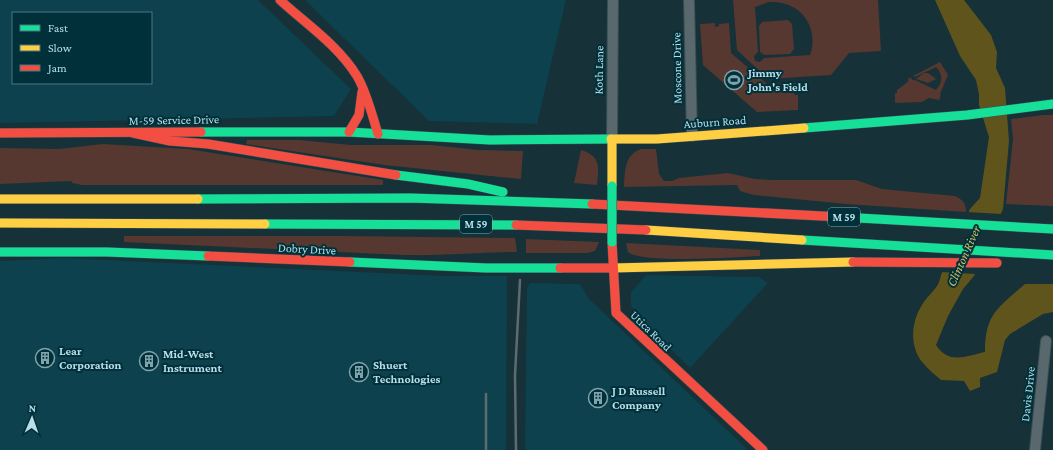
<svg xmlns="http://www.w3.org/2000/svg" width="1053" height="450" font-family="'Crimson Pro',serif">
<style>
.built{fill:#0c414d;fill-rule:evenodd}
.green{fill:#563830;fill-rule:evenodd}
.water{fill:#5f541c}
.pier{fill:#163137}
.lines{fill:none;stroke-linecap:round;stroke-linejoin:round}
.street-casing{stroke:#364f55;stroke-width:12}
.fast-casing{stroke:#364f55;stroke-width:10}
.slow-casing{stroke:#364f55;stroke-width:10}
.jam-casing{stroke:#364f55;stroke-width:10}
.street{stroke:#58686d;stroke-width:10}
.fast{stroke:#16e098;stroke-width:9}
.slow{stroke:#ffcf43;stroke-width:9}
.jam{stroke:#f24e42;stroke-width:9}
.rail{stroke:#5c6c70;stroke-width:2.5}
.fast-bridge-casing{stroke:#364f55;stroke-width:10;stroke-linecap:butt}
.fast-bridge{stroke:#16e098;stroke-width:9}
.labels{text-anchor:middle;stroke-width:4;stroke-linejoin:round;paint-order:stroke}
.shield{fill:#00303a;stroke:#81aab4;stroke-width:1}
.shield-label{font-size:11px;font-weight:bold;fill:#b8dfe9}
.street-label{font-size:12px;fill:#b8dfe9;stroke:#00303a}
.poi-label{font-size:12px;font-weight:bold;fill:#b8dfe9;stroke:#00303a;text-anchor:start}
.water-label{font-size:13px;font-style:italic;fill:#d5be66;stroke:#00303a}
</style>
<rect width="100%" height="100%" fill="#163137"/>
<!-- built -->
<g class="built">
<path d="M0 0H258L351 89 334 116 0 123ZM13 13H151V83H13Z"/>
<polygon points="305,0 566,0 537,124 429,121"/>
<polygon points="63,258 444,276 507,276 506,450 0,450 0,261"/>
<polygon points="646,275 759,277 768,283 690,368 637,316 631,305 631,292"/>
<polygon points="530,283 580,284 588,298 748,450 525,450 527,288"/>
</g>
<!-- green -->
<g class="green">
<path d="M733 0H878L881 51 849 53 831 75 768 79 737 50ZM769 2C800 0 820 27 810 55L764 58 760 62 755 61 754 56 758 52 755 7Z"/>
<polygon points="788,20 792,24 794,49 790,54 764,55 760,52 759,26 762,22"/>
<polygon points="715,23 715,27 719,26 719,24 729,23 731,53 767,84 796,83 797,92 794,93 794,95 798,95 798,110 757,112 703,65 700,24"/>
<path d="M940 62 948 75 940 94 941 95 939 100 929 98 922 102 895 103V93H897V90L909 81 907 80 911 77 912 80H915L936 90C943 82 943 74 936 67L915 77 913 76Z"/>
<polygon points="924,73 928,73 936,79 928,83 916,79"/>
<polygon points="1043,115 1053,115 1053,206 1006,204 1013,139 1011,119"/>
<polygon points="247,140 299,140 351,145 432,145 478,150 523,151 521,179 384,165 246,144"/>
<polygon points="103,144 188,149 383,180 383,185 82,185 72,183 72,181 0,184 0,148 59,149"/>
<path d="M641 149H656L659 174 664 181H672L679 178 728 173 755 179 773 180H856L882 189 955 196C963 200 966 203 966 212L846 204 754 195 740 191 737 185 624 187C625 171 624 155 641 149Z"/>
<path d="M581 150C601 156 599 167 597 185L574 183Z"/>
<path d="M124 236H342L515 238 517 252C479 252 442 256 404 255L124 242Z"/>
<polygon points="526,239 599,242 595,251 587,253 526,253"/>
<path d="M626 243 760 250V256C737 257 641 264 628 252Z"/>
</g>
<!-- water -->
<path class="water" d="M935 0H964L991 35 997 52 996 68 1005 88 1009 141 1003 209 974 276 963 289 948 316 936 345C949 365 966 356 985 352 985 314 998 308 1025 284H1053V312L1043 314 1010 334 1005 340 997 372 980 378V387L970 391 964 381 941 380C935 375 928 369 923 363 909 347 911 322 922 305 929 293 939 289 941 275L970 209 980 198 989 137 979 105V94L976 80 960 56Z"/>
<!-- pier -->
<polygon class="pier" points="966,212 1002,214 976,274 941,272"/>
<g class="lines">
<defs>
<g id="street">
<polyline points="689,0 692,136"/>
<polyline points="612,140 613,0"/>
<polyline points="1035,450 1046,341"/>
</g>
<g id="fast">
<polyline points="804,128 967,115 1053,104"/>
<polyline points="201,132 349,132 490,140 611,139"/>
<polyline points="396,175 468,184 503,192"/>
<polyline points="198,199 410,198 592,204"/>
<polyline points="841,217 1053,229"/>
<polyline points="265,224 516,225"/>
<polyline points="802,240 1053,255"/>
<polyline points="0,252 107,252 208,256"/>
<polyline points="350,262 486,268 560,268"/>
</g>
<g id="slow">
<polyline points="611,139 657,139 804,128"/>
<polyline points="612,140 612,186"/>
<polyline points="0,199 198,199"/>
<polyline points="0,223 265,224"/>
<polyline points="646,230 802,240"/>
<polyline points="613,268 853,262"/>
</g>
<g id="jam">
<path d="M280 0C306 24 338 45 357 76 367 93 372 115 378 134"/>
<polyline points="349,132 359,115 362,92"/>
<polyline points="0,133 201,132"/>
<polyline points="133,133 170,141 208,144 396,175"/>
<polyline points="592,204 841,217"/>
<polyline points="516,225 646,230"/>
<polyline points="612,242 616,313 763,450"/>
<polyline points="208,256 350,262"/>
<polyline points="853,262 997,263"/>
<polyline points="560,268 613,268"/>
</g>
</defs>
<!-- street casing -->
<use href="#street" class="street-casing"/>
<!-- fast casing -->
<use href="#fast" class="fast-casing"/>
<!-- slow casing -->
<use href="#slow" class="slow-casing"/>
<!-- jam casing -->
<use href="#jam" class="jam-casing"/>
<!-- street -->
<use href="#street" class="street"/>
<!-- fast -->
<use href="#fast" class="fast"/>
<!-- slow -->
<use href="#slow" class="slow"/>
<!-- jam -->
<use href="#jam" class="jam"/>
<!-- rail -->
<g class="rail">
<polyline points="486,394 486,450"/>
<polyline points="516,450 515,375 520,280"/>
</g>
<defs>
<polyline id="fast-bridge" points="612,186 612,242"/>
</defs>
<!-- fast-bridge casing -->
<use href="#fast-bridge" class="fast-bridge-casing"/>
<!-- fast-bridge -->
<use href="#fast-bridge" class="fast-bridge"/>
</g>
<!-- icons -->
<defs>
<symbol id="stadium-ring" viewBox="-11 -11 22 22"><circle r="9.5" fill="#00303a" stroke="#7fa2ab" stroke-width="1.5"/><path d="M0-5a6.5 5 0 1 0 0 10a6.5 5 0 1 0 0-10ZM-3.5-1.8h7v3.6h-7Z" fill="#7fa2ab"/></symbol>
<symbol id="building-ring" viewBox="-11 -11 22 22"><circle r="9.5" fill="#00303a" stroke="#7fa2ab" stroke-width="1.5"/><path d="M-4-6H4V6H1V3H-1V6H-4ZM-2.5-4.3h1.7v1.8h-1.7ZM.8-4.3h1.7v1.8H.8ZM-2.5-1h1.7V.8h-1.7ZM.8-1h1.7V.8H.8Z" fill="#7fa2ab"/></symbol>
</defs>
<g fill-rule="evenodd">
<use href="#stadium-ring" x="723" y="69" width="22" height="22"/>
<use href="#building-ring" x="34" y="347" width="22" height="22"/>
<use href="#building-ring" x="138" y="350" width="22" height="22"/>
<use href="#building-ring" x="348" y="361" width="22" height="22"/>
<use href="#building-ring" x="587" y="387" width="22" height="22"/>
</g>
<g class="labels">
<!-- shield labels -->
<g class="shield">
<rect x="828" y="208" width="32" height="18" rx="3"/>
<rect x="460" y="215" width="32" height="18" rx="3"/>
</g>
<g class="shield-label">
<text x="844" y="221">M 59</text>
<text x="476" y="228">M 59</text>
</g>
<!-- street labels -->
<g class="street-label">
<text transform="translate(677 68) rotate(-91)" y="4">Moscone Drive</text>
<text transform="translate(599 70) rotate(-89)" y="4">Koth Lane</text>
<text transform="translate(174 120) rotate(-1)" y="4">M-59 Service Drive</text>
<text transform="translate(715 122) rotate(-4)" y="4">Auburn Road</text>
<text transform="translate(307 249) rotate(3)" y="4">Dobry Drive</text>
<text transform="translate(651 331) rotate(44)" y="4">Utica Road</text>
<text transform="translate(1028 394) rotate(-84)" y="4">Davis Drive</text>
</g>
<!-- poi labels -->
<g class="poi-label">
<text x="748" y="77">Jimmy<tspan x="748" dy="14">John's Field</tspan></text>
<text x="59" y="355">Lear<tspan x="59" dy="14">Corporation</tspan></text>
<text x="163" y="358">Mid-West<tspan x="163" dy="14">Instrument</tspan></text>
<text x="373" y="369">Shuert<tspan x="373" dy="14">Technologies</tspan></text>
<text x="612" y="395">J D Russell<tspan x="612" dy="14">Company</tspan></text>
</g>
<!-- water labels -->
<g class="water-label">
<text transform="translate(963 256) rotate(-66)" y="5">Clinton River</text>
</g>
</g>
<!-- legend -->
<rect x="12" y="12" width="140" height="72" fill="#00303a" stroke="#4a7680"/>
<rect x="20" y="25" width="20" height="6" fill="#16e098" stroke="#4a7680"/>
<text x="48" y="32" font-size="12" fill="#b8dfe9">Fast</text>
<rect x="20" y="45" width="20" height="6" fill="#ffcf43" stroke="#4a7680"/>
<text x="48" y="52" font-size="12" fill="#b8dfe9">Slow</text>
<rect x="20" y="65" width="20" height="6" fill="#f24e42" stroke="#4a7680"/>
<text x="48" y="72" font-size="12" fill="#b8dfe9">Jam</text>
<!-- north arrow -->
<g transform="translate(32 418) rotate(2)" stroke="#00303a" stroke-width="3" paint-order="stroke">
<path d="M0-3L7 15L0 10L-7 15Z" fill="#b8dfe9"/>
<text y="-6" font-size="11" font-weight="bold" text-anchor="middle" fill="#b8dfe9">N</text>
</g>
</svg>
